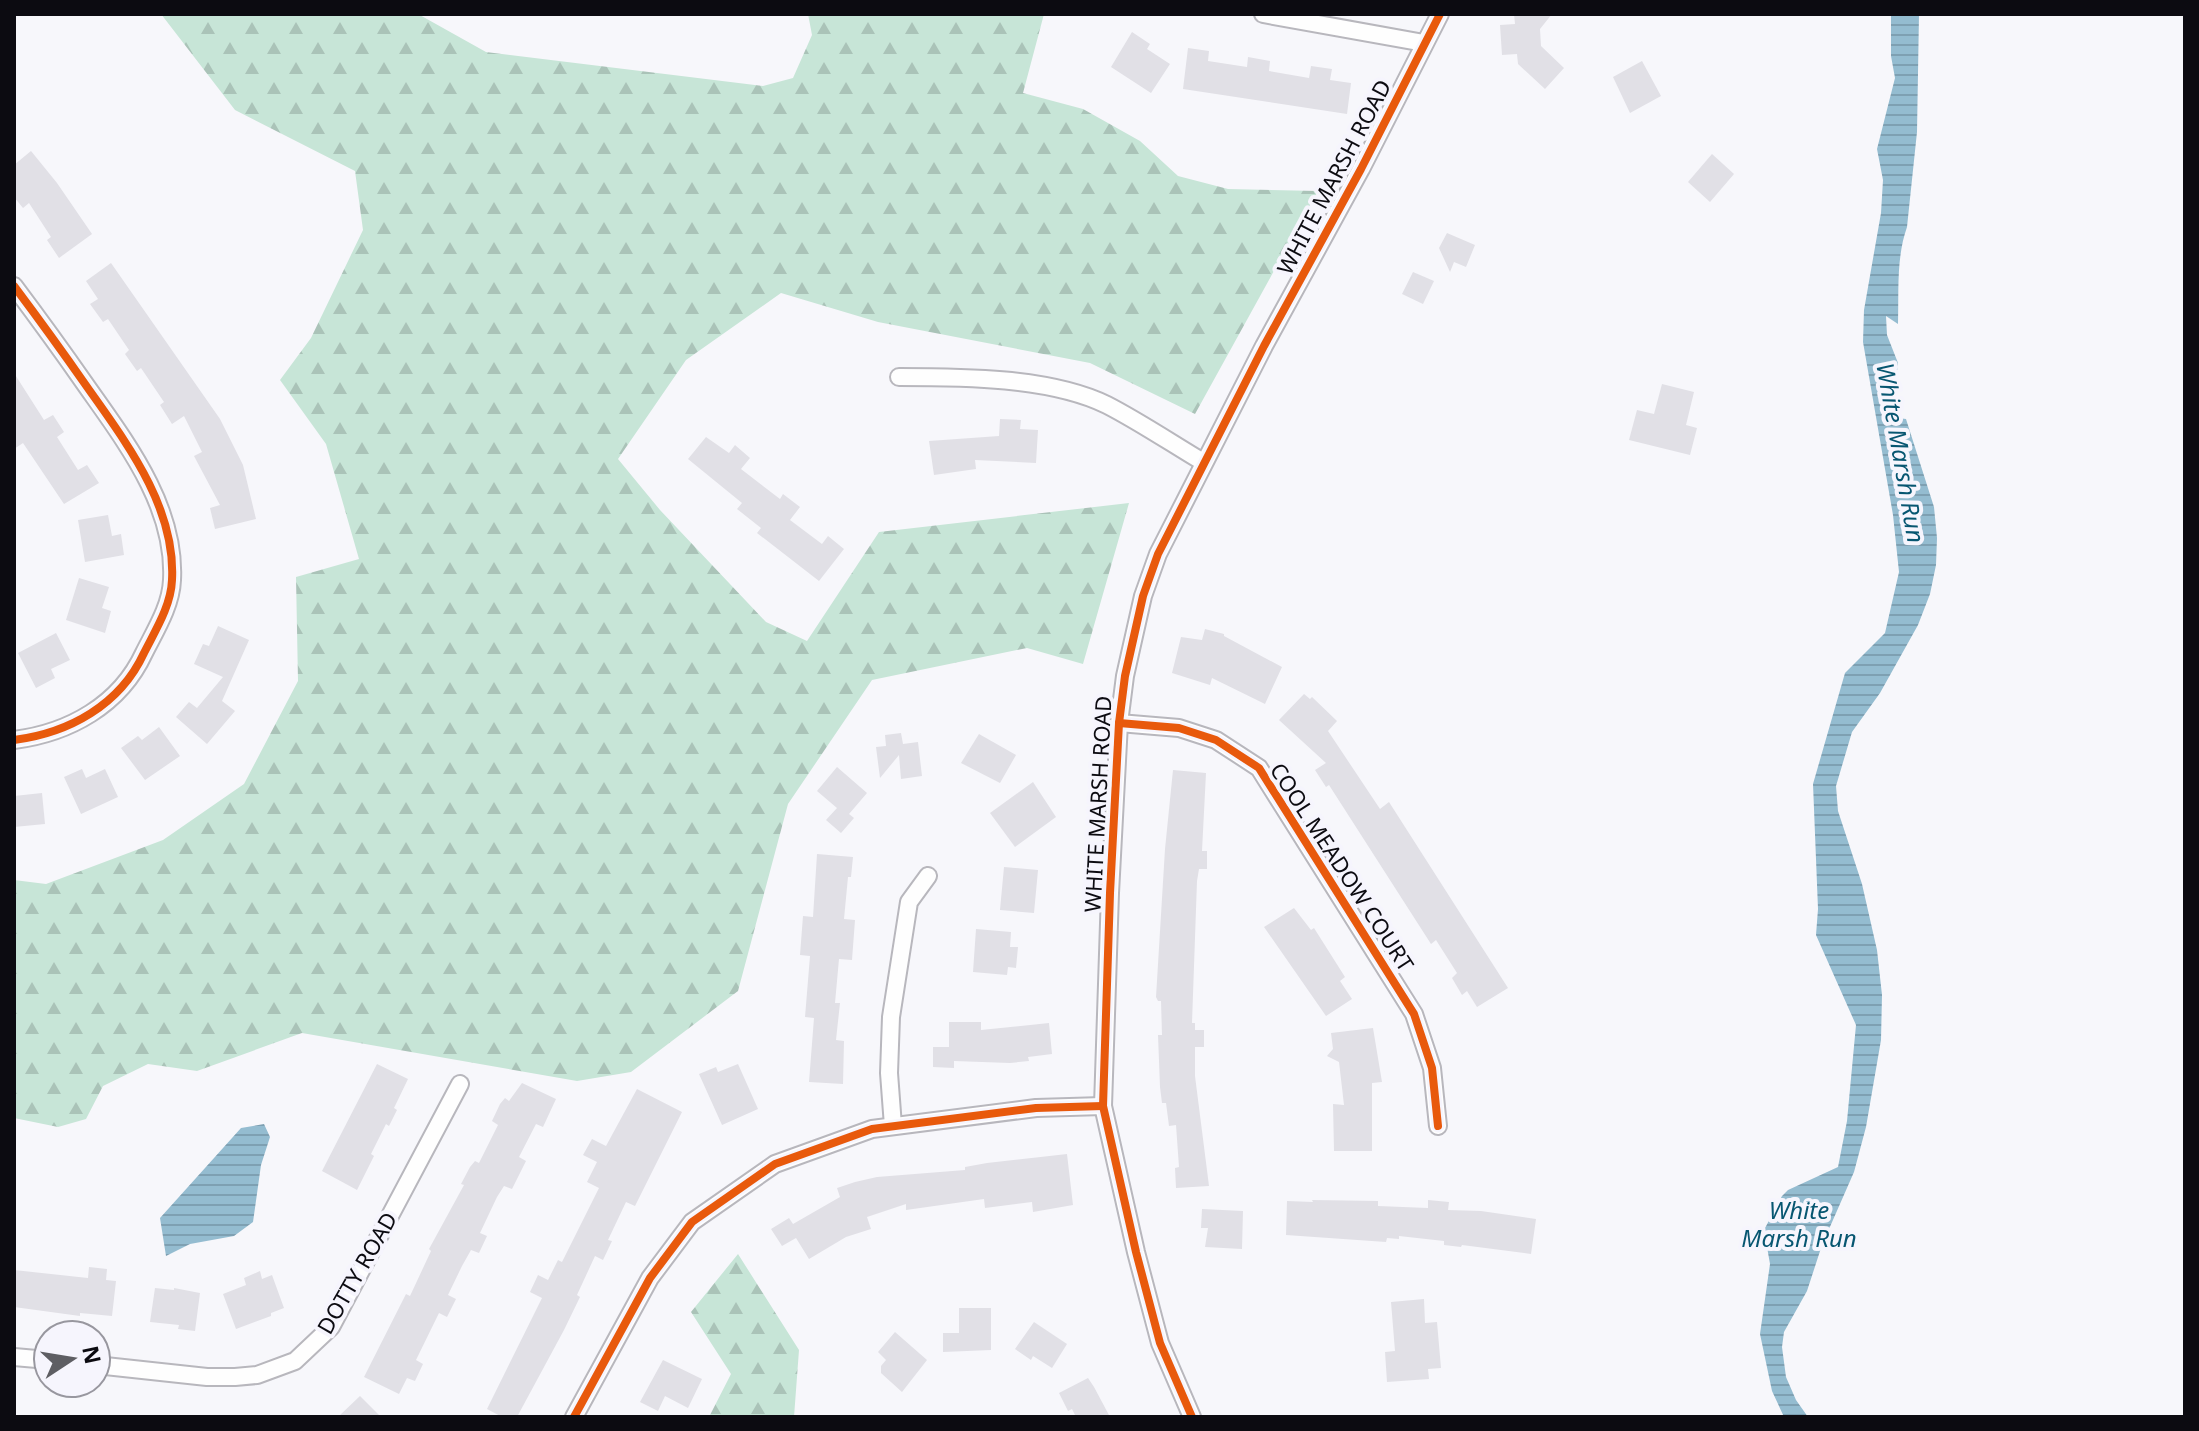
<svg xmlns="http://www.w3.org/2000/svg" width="2199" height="1431" font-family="'Noto Sans',sans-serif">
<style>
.forest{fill:url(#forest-firs)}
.water{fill:url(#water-rules)}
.building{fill:#e1e0e6}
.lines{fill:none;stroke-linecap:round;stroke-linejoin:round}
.minor-casing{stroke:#b8b7bd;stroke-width:20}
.minor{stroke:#fefefe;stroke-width:16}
.cycleway-casing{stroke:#f6f5fd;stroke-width:13}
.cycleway{stroke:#e8590c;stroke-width:8}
.labels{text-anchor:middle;stroke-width:8;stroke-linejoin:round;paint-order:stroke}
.street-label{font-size:22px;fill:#0c0b11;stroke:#f6f5fd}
.water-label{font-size:24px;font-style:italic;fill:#075671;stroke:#f6f5fd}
</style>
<defs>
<pattern id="forest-firs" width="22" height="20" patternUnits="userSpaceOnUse" patternTransform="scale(2)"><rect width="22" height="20" fill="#c7e5d7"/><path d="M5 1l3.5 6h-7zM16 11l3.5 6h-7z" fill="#aac3b8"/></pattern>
<pattern id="water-rules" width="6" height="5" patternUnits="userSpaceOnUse" patternTransform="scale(2)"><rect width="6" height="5" fill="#94bcd0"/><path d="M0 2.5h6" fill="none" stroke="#7ea0b2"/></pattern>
</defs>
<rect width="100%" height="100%" fill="#f7f7fb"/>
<!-- forest -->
<g class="forest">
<polygon points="161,14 418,14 486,52 763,86 793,78 812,35 808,14 1044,14 1023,93 1083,109 1140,141 1178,176 1228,189 1318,191 1195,414 1090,363 878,322 781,293 686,360 618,459 660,510 766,622 807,641 879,532 1129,503 1083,664 1027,648 872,680 788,804 738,991 631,1072 577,1081 302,1033 197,1071 148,1064 103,1086 86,1119 58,1127 14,1118 14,880 46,884 163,840 244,784 298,681 296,577 359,559 326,444 280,380 311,338 363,230 355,171 235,110"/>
<polygon points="738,1254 799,1350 794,1417 709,1417 731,1374 691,1312"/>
</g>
<!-- water -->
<g class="water">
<path d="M1891 14H1919L1917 132 1907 227C1896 258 1899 292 1898 324L1886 316 1887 335 1898 363 1894 398 1898 418 1906 419 1934 507 1937 538 1936 565 1930 594 1918 625 1880 693 1852 732 1836 786 1838 811 1862 884 1877 950 1882 995 1881 1040 1866 1127 1854 1172 1822 1245 1807 1291 1784 1332 1782 1347 1786 1377 1796 1400 1808 1417H1784L1772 1391 1760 1334 1770 1264 1764 1230 1782 1196 1788 1190 1838 1167 1847 1121 1856 1025 1816 935 1818 909 1813 784 1845 673 1885 633 1899 572 1893 515 1863 342 1864 310 1881 213 1883 180 1877 149 1895 78 1891 56Z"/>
<polygon points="264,1124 270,1137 261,1165 253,1222 234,1236 190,1244 166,1256 160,1218 241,1128"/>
</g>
<!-- building -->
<g class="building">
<polygon points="1514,14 1552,14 1540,29 1541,46 1564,68 1545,89 1518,64 1517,54 1502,55 1500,25 1515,24"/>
<polygon points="1132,32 1150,44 1147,49 1170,64 1151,93 1111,67"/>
<polygon points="1188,48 1209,51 1208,61 1247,67 1248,57 1270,61 1269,71 1309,78 1311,66 1332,69 1330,80 1351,83 1347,114 1183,89"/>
<polygon points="1642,61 1661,96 1630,113 1613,77"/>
<polygon points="31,151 57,183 92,234 59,258 47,240 51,237 29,203 23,208 14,197 14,165"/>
<polygon points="1712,154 1734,174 1710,202 1688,182"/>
<polygon points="1447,233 1475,245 1466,267 1454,262 1450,272 1439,248"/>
<polygon points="111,263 220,419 243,465 256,519 215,529 210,508 220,505 194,456 202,452 184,416 172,424 160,405 164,402 141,368 137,371 125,354 129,350 108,319 103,322 90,304 98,299 86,281"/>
<polygon points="1413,272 1434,281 1423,304 1402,294"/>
<polygon points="14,373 44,420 53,415 64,432 57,437 78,470 87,465 99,483 64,504 23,443 14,449"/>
<polygon points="1662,384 1694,392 1686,425 1697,428 1690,455 1629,440 1637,410 1654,414"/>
<polygon points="1000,419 1021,420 1020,429 1038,430 1036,463 975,460 976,469 934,475 929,441 999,436"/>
<polygon points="706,437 729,453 735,445 750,458 741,469 780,499 783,494 800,507 790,520 822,544 828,536 844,549 819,581 757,533 761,528 737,509 742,503 688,459"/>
<polygon points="108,515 112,536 121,534 124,555 85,562 78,520"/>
<polygon points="79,578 109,587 102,608 111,611 105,633 66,620"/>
<polygon points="218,626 249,640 222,701 235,711 207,744 176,717 189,702 197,708 223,677 194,664 203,644 209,646"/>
<polygon points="1205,629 1224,634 1224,636 1282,667 1265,704 1212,678 1210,685 1172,673 1181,637 1202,640"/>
<polygon points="56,633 70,660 51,669 55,678 36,688 18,653"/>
<polygon points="1304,694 1310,699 1312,697 1337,721 1328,731 1380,809 1389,802 1508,988 1477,1007 1467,991 1462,995 1452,978 1457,973 1436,940 1431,944 1329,785 1326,787 1315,770 1326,763 1279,720"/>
<polygon points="159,727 180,756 145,780 121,748 138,736 142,740"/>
<polygon points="901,733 903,744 918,742 922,776 901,779 899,755 880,778 876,747 886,746 885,735"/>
<polygon points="979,734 1016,755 1000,783 961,763"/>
<polygon points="837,767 867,793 849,814 854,818 841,833 826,820 837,808 817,791"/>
<polygon points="82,769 86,778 105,769 118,797 81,814 64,777"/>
<polygon points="1173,770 1206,773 1202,851 1207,851 1207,869 1199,869 1197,881 1192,1023 1195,1023 1195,1030 1204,1030 1204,1047 1195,1047 1195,1076 1209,1186 1176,1188 1175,1168 1179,1167 1176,1125 1169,1126 1166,1103 1162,1103 1160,1087 1158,1035 1162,1035 1161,1001 1158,1001 1156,997 1165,849"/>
<polygon points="1033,782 1056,817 1015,847 990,813"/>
<polygon points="42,793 45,824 14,827 14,796"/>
<polygon points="817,854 853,857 851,877 848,877 844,919 855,920 852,960 839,959 835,1003 840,1003 836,1040 844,1041 843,1084 809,1082 814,1018 805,1017 810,956 800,955 803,916 813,917"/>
<polygon points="1004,867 1038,870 1034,913 1000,910"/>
<polygon points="1294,908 1311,930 1314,928 1345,977 1340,981 1352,999 1326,1016 1264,927"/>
<polygon points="976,929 1011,932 1010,947 1018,947 1016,968 1008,967 1007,975 973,972"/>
<polygon points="949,1022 981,1022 981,1030 1049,1023 1052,1054 1028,1057 1029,1061 1010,1063 954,1061 954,1068 933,1067 933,1047 949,1047"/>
<polygon points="1373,1028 1382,1082 1372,1083 1372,1151 1334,1151 1333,1104 1344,1105 1339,1062 1327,1056 1333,1049 1331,1033"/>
<polygon points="377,1064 408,1079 394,1108 397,1110 389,1126 386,1124 371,1154 374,1156 357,1190 322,1171"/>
<polygon points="738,1064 758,1109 722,1125 699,1074 716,1067 718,1072"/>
<polygon points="522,1083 556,1099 543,1127 536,1124 519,1157 526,1161 512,1189 504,1186 497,1197 480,1233 487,1236 479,1253 471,1250 462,1266 448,1295 456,1299 447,1317 439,1313 416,1360 423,1364 415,1381 407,1378 399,1394 364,1377 406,1294 410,1296 431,1251 429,1249 464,1185 461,1184 470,1167 475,1161 479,1163 498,1125 492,1121 500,1104 505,1098 509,1101"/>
<polygon points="637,1089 682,1112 635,1206 626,1202 608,1240 612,1241 603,1260 595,1256 577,1295 580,1297 564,1330 517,1417 502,1417 487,1409 542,1298 530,1292 538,1275 548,1280 558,1260 562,1262 599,1188 587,1182 597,1162 583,1155 592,1139 606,1146"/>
<polygon points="1067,1154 1073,1205 1033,1212 1032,1202 985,1208 984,1199 906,1210 906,1204 867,1217 871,1229 846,1237 809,1259 796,1238 782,1246 771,1229 789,1218 793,1224 840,1197 837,1188 855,1182 877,1177 965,1170 965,1167 987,1163"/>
<polygon points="1312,1200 1378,1201 1378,1206 1428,1208 1428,1200 1449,1202 1448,1210 1481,1211 1536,1219 1531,1254 1462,1245 1461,1247 1444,1245 1444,1241 1399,1236 1399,1239 1387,1238 1386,1242 1286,1235 1287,1201 1313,1202"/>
<polygon points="1202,1209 1243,1211 1242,1249 1205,1247 1208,1228 1201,1228"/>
<polygon points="89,1267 107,1269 106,1280 116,1281 112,1316 80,1313 80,1316 14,1307 14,1270 88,1278"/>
<polygon points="260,1271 262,1279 272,1275 284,1308 271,1313 271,1316 236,1329 223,1294 246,1285 244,1278"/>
<polygon points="155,1288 174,1290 174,1288 200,1293 195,1331 178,1329 179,1325 150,1322"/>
<polygon points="1424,1299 1425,1323 1437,1322 1441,1368 1428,1369 1429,1379 1387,1382 1385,1352 1395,1351 1391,1302"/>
<polygon points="959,1308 991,1308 991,1350 943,1352 943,1333 959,1333"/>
<polygon points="1034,1322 1067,1344 1052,1368 1033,1356 1031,1360 1015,1349"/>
<polygon points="895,1332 927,1360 902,1392 881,1373 881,1366 886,1360 878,1352"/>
<polygon points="663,1360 702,1379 688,1408 665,1396 658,1411 640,1402"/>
<polygon points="1088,1378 1094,1387 1110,1417 1076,1417 1072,1409 1068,1411 1059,1393"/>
<polygon points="360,1396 381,1417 338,1417"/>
</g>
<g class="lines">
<defs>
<g id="minor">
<polyline points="1263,14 1424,43"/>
<path d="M14 286C38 318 62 351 85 384 125 441 176 506 172 580 171 606 155 631 144 653 120 705 69 733 14 740"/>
<path d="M899 377C962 377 1050 377 1107 405 1140 422 1171 443 1203 462"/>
<polyline points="1119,723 1179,728 1216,740 1259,768 1414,1014 1432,1068 1438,1126"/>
<polyline points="893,1126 889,1073 891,1017 909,902 928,876"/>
<polyline points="14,1357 48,1360"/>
<polyline points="96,1365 207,1377 235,1377 257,1375 295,1361 331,1327 460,1084"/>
<polyline points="574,1417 650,1278 692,1222 775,1164 872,1129 1036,1108 1103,1106"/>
<polyline points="1192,1417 1160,1343 1136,1252 1103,1106 1110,893 1119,723 1125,676 1143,596 1158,554 1264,346 1361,169 1440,14"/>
</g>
</defs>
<!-- minor casing -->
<use href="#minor" class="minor-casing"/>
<!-- minor -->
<use href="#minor" class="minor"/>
<defs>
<g id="cycleway">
<path d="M14 286C38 318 62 351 85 384 125 441 176 506 172 580 171 606 155 631 144 653 120 705 69 733 14 740"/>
<polyline points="1119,723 1179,728 1216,740 1259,768 1414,1014 1432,1068 1438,1126"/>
<polyline points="574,1417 650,1278 692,1222 775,1164 872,1129 1036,1108 1103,1106"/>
<polyline points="1192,1417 1160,1343 1136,1252 1103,1106 1110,893 1119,723 1125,676 1143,596 1158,554 1264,346 1361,169 1440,14"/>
</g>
</defs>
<!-- cycleway casing -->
<use href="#cycleway" class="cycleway-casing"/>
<!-- cycleway -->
<use href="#cycleway" class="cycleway"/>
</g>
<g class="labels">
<!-- street labels -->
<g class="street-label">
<text transform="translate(1334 177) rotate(-62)" y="8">WHITE MARSH ROAD</text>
<text transform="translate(1098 804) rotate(-87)" y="8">WHITE MARSH ROAD</text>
<text transform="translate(1342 867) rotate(57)" y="8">COOL MEADOW COURT</text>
<text transform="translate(357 1273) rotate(-60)" y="8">DOTTY ROAD</text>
</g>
<!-- water labels -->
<g class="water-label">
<text transform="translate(1900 453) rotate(80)" y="8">White Marsh Run</text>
<text x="1799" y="1219">White<tspan x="1799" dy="28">Marsh Run</tspan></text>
</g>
</g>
<!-- border -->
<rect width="2199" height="1431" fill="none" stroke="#0c0b11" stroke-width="32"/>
<!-- north arrow -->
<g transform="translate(72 1359) rotate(78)"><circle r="38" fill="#f6f5fd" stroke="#98979f" stroke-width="2"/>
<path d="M0-6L14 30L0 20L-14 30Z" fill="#5e5e63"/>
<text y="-12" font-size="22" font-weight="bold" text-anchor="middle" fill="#0c0b11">N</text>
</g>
</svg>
